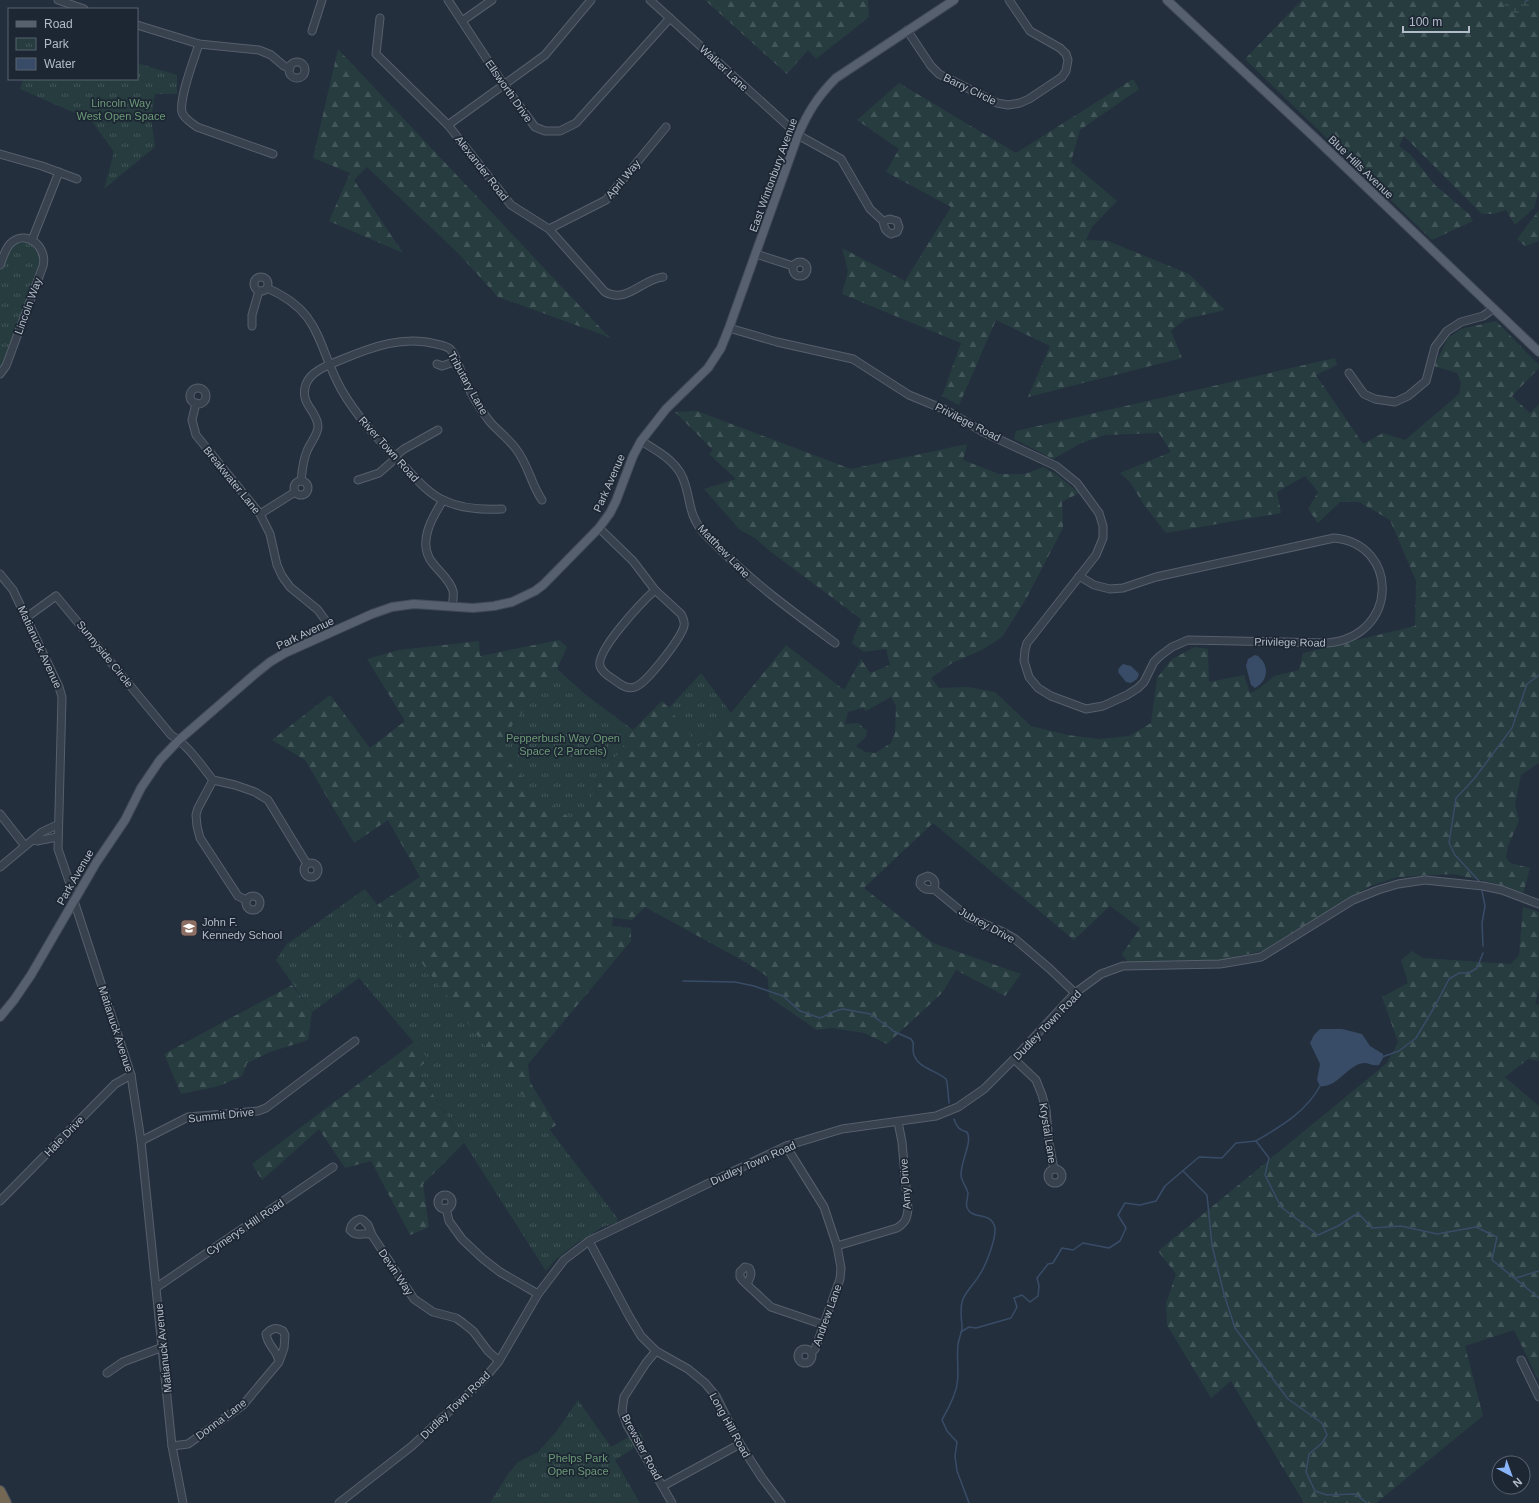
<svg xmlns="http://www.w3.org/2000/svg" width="1539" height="1503" font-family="Helvetica,sans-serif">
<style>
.forest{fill:url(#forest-firs);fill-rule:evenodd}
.wetland{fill:url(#wetland-marsh)}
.park{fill:url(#park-tufts)}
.water{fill:#394c67}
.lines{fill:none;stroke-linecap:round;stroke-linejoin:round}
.stream{stroke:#394c67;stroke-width:1.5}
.minor-casing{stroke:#565f6c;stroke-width:9}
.major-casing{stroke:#414a57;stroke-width:10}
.highway-casing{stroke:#434c59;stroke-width:12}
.minor{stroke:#38414e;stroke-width:7}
.major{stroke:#56606e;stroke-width:8}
.highway{stroke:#746855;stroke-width:10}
.labels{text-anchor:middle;stroke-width:3.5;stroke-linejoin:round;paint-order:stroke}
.street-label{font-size:11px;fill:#b4bcc9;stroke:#1d2633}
.park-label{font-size:11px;fill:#6b9a76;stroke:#1d2633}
.poi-label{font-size:11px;fill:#b4bcc9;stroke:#1d2633;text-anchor:start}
</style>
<defs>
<pattern id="forest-firs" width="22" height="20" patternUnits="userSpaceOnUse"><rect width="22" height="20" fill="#263c3f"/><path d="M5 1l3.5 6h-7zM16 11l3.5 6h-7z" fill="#435659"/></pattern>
<pattern id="wetland-marsh" width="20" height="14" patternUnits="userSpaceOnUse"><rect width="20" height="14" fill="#263c3f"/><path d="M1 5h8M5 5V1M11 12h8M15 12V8" fill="none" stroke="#435659"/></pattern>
<pattern id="park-tufts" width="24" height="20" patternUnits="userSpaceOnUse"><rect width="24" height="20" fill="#263c3f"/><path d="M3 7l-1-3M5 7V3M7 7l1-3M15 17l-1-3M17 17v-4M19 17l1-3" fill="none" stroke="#435659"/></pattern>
</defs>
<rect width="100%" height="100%" fill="#242f3e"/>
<!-- forest -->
<g class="forest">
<polygon points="705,0 868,0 869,17 816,59 808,50 787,74"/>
<polygon points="1302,0 1539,0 1539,191 1534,208 1515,225 1506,210 1493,214 1482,214 1404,136 1399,146 1411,155 1435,185 1469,214 1473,221 1432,240 1245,59"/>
<polygon points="338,49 609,337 498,297 458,253 367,167 354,180 403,253 329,221 350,173 313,158"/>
<polygon points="1133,79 1139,89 1080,130 1071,162 1117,201 1092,227 1086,240 1108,241 1189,274 1225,310 1185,319 1171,331 1182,358 1028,397 1050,346 996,320 959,405 942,396 961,343 842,294 848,271 842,248 905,281 951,207 886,172 899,149 857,120 899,83 1016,153"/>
<polygon points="1539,210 1539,241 1525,246 1517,239"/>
<path d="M1496 321 1539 365V368L1512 396 1530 413 1539 404V763L1521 775 1515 805 1519 821 1508 846 1506 857 1510 863 1530 868 1523 894 1494 883 1453 874 1398 877 1370 886 1262 951 1221 960 1128 962 1122 954 1140 928 1110 906 1074 940 933 823 864 888 933 943 1021 974 1005 996 956 970 942 993 887 1044 864 1033 831 1028 817 1030 769 997 768 977 747 963 645 907 632 920 613 918 612 926 631 928V941L528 1064 530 1082 556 1125 549 1130 377 905 420 877 388 820 354 843 305 760 272 740 330 695 370 748 405 721 367 659 399 650 479 641 480 656 559 640 567 647 557 669 495 747 575 822 633 730 662 701 669 708 699 747 731 713 786 645 844 690 861 659 870 673 890 665 886 649 864 652 852 643 861 619 771 552 755 538 740 530 704 489 736 479 709 454 713 450 675 412 697 411 851 469 967 444 963 460 999 474H1025L1043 467 1056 474 1079 493 1062 502 1063 528 1026 599 1002 637 982 650 952 663 931 678 939 688 968 687 995 692 1031 726 1068 735 1099 739 1129 736 1151 723 1157 678 1172 659 1195 647 1208 649 1209 682 1244 675 1250 693 1260 688 1274 676 1299 670 1303 653 1415 626 1416 581 1390 520 1359 502H1340L1318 523 1308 509 1318 492 1305 476 1277 492 1281 513 1166 533 1144 505 1130 482 1120 473 1171 452 1159 433 1105 435 1081 443 1053 459 1014 439 1016 431 1335 358 1337 365 1316 375 1363 444 1383 433 1405 440 1459 394 1461 383 1457 373 1434 366 1448 338 1461 329ZM891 697 896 706 895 733 891 743 875 753 865 752 856 746 866 737 867 731 858 723 845 724 848 712 863 708 866 711Z"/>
<polygon points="1523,907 1539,912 1539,988 1535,1004 1539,1005 1539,1061 1528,1059 1505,1077 1539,1106 1539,1381 1514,1330 1465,1346 1483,1416 1376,1503 1304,1503 1231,1381 1211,1398 1167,1325 1166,1303 1176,1274 1158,1251 1387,1063 1398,1042 1382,997 1408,983 1401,960 1412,951 1423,958 1511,964 1519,955"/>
<polygon points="292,985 312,1012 308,1040 270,1052 247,1063 242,1076 219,1086 181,1094 164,1054"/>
<polygon points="414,1042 429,1060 417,1069 464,1143 423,1184 429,1227 410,1235 371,1161 345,1168 319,1129 262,1180 252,1164"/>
</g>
<!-- wetland -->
<polygon class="wetland" points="1509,0 1525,0 1529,5 1529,8 1521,15 1508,12 1504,6"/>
<!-- park -->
<g class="park">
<polygon points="137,63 177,75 177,94 155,94 151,118 155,147 104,189 114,152 91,120 20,89 23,79 137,79"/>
<polygon points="24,241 36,246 42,260 3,366 0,368 0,271 9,251 15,243"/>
<polygon points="557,669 586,695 633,730 575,822 540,797 495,747"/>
<polygon points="701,673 731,713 699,747 669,708"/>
<polygon points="365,889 618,1219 616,1223 602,1227 587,1238 578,1242 554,1261 546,1271 417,1069 429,1060 359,978 312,1012 276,960 287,944"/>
<polygon points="578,1400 611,1447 639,1431 645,1441 615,1460 640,1503 490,1503 508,1474 518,1462 538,1452 556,1432"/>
</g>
<!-- water -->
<g class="water">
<path d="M1255 655 1258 656C1270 666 1268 681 1255 688L1251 685 1246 666 1248 659Z"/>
<polygon points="1123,664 1131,666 1139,674 1137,679 1131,683 1126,682 1118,672 1119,668"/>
<path d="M1320 1029H1342L1362 1034 1370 1046 1383 1054V1058L1379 1065C1370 1067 1367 1059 1355 1066 1344 1072 1334 1088 1320 1086L1317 1080 1320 1064 1310 1043 1314 1035Z"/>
</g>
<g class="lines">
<!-- stream -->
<g class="stream">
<polyline points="1526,1 1528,0"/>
<polyline points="1479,881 1455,855 1449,843 1456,798 1474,779 1512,728 1527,684 1539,675"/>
<polyline points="1482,891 1485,906 1482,923 1483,946"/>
<path d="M683 981 735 982 754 986 783 996 800 1011 820 1018 838 1010 843 1009 870 1014 890 1028 893 1031 911 1039 913 1042C914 1046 912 1051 914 1055 919 1069 936 1070 946 1079L947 1082 949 1103"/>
<polyline points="1382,1057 1399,1051 1416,1038 1435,1006 1449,979 1459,973 1469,973 1477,968 1483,953"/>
<path d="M954 1119C957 1127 959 1130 967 1132 973 1142 960 1162 961 1176 962 1183 967 1187 968 1193 968 1199 964 1205 969 1211 975 1219 992 1212 995 1228 996 1239 986 1265 980 1274 975 1283 967 1290 963 1299 959 1309 962 1319 962 1329 961 1334 959 1339 958 1344 956 1361 961 1380 954 1395 951 1404 946 1412 942 1420L947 1431 957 1442 955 1456 957 1471 969 1503"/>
<path d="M1256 1141C1281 1126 1306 1112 1320 1086"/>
<polyline points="1183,1171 1207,1195 1212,1245 1224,1294 1235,1328 1288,1399 1322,1423 1327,1435 1322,1443 1309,1454 1306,1472 1315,1491 1327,1495 1355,1494 1367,1503"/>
<polyline points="1516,1278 1539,1271"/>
<polyline points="961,1332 969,1327 976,1328 1011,1318 1017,1307 1014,1298 1022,1295 1030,1302 1038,1296 1039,1286 1037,1278 1048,1264 1053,1263 1062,1248 1073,1250 1083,1243 1109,1248 1120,1241 1126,1228 1118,1215 1125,1203 1140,1205 1156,1201 1165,1186 1199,1157 1222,1158 1236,1143 1256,1141 1269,1158 1265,1175 1281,1207 1318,1235 1338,1226 1358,1213 1372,1228 1401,1226 1437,1234 1476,1227 1497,1237 1492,1260 1539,1298"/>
</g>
<defs>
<g id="minor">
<polyline points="58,0 84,9"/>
<polyline points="448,0 504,85 535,127 545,131 560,131 576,123 670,18"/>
<path d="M650 0 798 135 841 159 870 209 883 221C884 227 885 231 891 234L897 232 899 227 897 221 890 219 883 221"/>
<path d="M380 18 376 54 448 125 511 205 549 229 605 292C627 304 642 279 663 277"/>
<polyline points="462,21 492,0"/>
<polyline points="137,25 199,44 259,50 271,55 284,66 290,68"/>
<polyline points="907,30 931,66 939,74 997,103 1008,105 1020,103 1029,99 1062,77 1066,71 1068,60 1066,54 1060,48 1030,31 1009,0"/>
<polyline points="312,31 322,0"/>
<path d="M199 44C194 59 179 98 182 112 184 119 192 123 197 127L273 154"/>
<circle cx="297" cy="70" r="8"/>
<polyline points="448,125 545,55 591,0"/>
<polyline points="0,154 42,166 77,179"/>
<polyline points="549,229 606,200 666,127"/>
<polyline points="32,240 59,172"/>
<polyline points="756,254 793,266"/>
<circle cx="800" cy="269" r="7"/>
<path d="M0 265C3 258 5 249 10 244 26 228 48 247 43 266L6 366 0 374"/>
<circle cx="261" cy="284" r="7"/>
<path d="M267 288C322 312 316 343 341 389 357 417 378 439 400 462 413 475 426 492 443 500 461 509 482 510 502 509"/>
<polyline points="252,326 252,315 259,291"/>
<path d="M729 328 777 342 853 359 909 395 948 411 983 432 1056 466 1077 483 1099 513 1103 526V538L1096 555 1027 643 1025 650 1024 661 1029 677 1038 688 1051 696 1086 709 1103 706 1127 695 1138 688 1144 682 1154 662 1160 656 1172 647 1188 640 1327 643C1399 637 1400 544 1334 538L1156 577 1123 588 1110 589 1094 585 1079 576"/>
<polyline points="437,364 442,366 457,361"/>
<polyline points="1349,373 1364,394 1375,399 1395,402 1408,396 1426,381 1435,347 1447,331 1461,322 1483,316 1493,309"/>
<circle cx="198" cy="396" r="8"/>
<polyline points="196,403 192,420 196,435 260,514 270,534 277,565 282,576 290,587 318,610 333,631"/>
<path d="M641 441C659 452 679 462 685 484 691 503 689 515 703 532 709 539 716 545 722 551 757 586 796 614 835 643"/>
<polyline points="395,456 404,449 438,430"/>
<polyline points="358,480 379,473 396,458"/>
<circle cx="301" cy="488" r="7"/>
<path d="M301 481C302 471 303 460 307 451 310 443 318 435 318 426 317 410 299 404 306 384 312 370 329 365 343 359 372 347 404 335 436 344 441 345 447 346 450 349 457 356 459 368 463 376 466 384 470 391 474 398 479 406 484 415 491 423 499 432 509 439 516 449 528 464 531 484 542 500"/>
<path d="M443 500C436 512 427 526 426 540 423 565 447 571 453 591 454 596 453 601 452 606"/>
<polyline points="260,514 295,492"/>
<polyline points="599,528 633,561 655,590"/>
<polyline points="0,574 13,590 59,687 62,697 58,849 71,887 74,901 131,1075 141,1141 172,1446 183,1503"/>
<path d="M655 590 681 614C683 618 685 621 684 626 681 638 647 683 635 687 626 690 619 683 613 679 608 676 602 672 600 666 596 650 643 601 655 590Z"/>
<path d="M27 617 56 596 171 735C189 746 200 764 213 780L235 785 255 792 268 800 307 864"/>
<polyline points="213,780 198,808 196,815 197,826 200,838 238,896 246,900"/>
<polyline points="0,814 25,846"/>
<polyline points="33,840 37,841 57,837"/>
<circle cx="311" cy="870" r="7"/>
<polyline points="0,867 42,832 57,825"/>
<path d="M934 889C936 883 935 878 928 876L921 879 920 884C924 890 928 890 934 889L968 917 1003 932 1015 939 1050 969 1075 993"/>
<circle cx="253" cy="903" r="7"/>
<polyline points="1014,1059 1036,1080 1042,1095 1046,1110 1049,1143 1054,1169"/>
<polyline points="141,1141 188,1117 258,1111 266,1108 355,1041"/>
<polyline points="786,1146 824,1207 837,1246 841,1268 840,1279 815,1349 812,1352"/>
<circle cx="1055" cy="1176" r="7"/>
<circle cx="445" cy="1202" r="7"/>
<polyline points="0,1201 115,1084 131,1075"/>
<polyline points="446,1208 449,1221 462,1239 482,1258 500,1272 538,1294"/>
<path d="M372 1235 369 1234C361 1233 356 1237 350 1230 351 1224 354 1221 360 1219L363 1220 368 1225 372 1235 414 1299 433 1312 456 1318 463 1323 473 1331 488 1351 499 1361"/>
<polyline points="589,1241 629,1316 641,1336 656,1351 688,1369 705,1383 716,1396 740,1444 762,1478 781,1503"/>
<path d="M837 1246 897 1228C905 1223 907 1219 908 1209L902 1142 898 1122"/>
<path d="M747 1284C750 1278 753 1274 749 1268L745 1267 740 1272V1277L743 1281 771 1307 824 1325"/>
<polyline points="157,1287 333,1167"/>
<circle cx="805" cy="1356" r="7"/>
<polyline points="656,1351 646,1363 624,1397 622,1411 627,1425 672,1503"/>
<polyline points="1521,1360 1539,1397"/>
<polyline points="107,1373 123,1362 163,1347"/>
<path d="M172 1446 188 1444 243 1405 279 1362 284 1348 285 1335 283 1331C276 1327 272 1328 266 1334 268 1347 277 1349 279 1362"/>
<polyline points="663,1486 740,1444"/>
<polyline points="339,1503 412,1446 484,1379 499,1361 538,1294 564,1260 589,1241 786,1146 842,1129 936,1116 958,1107 984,1089 1014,1059 1075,993 1101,974 1123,966 1220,964 1261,957 1353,900 1378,890 1398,884 1425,880 1483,886 1502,890 1539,904"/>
</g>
<g id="major">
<polyline points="1167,0 1313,136 1539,352"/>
<path d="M0 1017 14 1000 31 975 96 863 125 820 141 788 160 760 179 740 255 674 270 662 285 653 372 614 392 607 414 604 473 608 494 606 512 602 535 591 543 585 599 528 610 513 616 501 633 456 641 441 666 409 708 368 721 348 729 328 798 135C808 112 818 96 836 78L954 0"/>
</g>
<polyline id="highway" points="0,1491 6,1503"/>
</defs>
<!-- minor casing -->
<use href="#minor" class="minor-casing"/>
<!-- major casing -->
<use href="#major" class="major-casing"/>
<!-- highway casing -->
<use href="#highway" class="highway-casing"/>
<!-- minor -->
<use href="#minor" class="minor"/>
<!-- major -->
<use href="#major" class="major"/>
<!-- highway -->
<use href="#highway" class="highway"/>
</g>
<!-- icons -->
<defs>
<symbol id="school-square" viewBox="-11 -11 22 22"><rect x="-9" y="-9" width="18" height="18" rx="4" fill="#8d6e63" stroke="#1d2633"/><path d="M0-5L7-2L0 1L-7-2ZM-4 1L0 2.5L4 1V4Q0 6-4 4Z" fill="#fff"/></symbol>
</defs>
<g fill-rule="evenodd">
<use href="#school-square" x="179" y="918" width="20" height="20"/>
</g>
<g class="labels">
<!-- street labels -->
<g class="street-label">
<text transform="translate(724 68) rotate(43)" y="4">Walker Lane</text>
<text transform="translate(970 89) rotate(26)" y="4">Barry Circle</text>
<text transform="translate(509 91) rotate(55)" y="4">Ellsworth Drive</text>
<text transform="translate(1361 167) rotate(44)" y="4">Blue Hills Avenue</text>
<text transform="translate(482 168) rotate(52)" y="4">Alexander Road</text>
<text transform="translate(773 175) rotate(-70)" y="4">East Wintonbury Avenue</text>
<text transform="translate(623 179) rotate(-50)" y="4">April Way</text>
<text transform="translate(28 306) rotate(-70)" y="4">Lincoln Way</text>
<text transform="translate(468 383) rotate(61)" y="4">Tributary Lane</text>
<text transform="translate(968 422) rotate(27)" y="4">Privilege Road</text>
<text transform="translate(389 449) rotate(48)" y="4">River Town Road</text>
<text transform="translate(232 480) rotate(51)" y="4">Breakwater Lane</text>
<text transform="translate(609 483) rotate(-66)" y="4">Park Avenue</text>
<text transform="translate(724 551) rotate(46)" y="4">Matthew Lane</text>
<text transform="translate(305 633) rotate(-25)" y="4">Park Avenue</text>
<text transform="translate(1290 642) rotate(1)" y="4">Privilege Road</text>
<text transform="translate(40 647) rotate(65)" y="4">Matianuck Avenue</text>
<text transform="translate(105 654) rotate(51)" y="4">Sunnyside Circle</text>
<text transform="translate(75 877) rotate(-60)" y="4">Park Avenue</text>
<text transform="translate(987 925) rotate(29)" y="4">Jubrey Drive</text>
<text transform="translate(1047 1025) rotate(-46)" y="4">Dudley Town Road</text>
<text transform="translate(116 1029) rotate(72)" y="4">Matianuck Avenue</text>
<text transform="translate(221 1115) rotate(-6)" y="4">Summit Drive</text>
<text transform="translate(1048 1133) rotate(81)" y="4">Krystal Lane</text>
<text transform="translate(64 1136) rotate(-46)" y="4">Hale Drive</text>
<text transform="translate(753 1163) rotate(-24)" y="4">Dudley Town Road</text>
<text transform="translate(905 1184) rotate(-94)" y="4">Amy Drive</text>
<text transform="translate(245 1227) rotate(-34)" y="4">Cymerys Hill Road</text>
<text transform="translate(396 1272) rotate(56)" y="4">Devin Way</text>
<text transform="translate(827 1315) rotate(-70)" y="4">Andrew Lane</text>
<text transform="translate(163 1348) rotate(-96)" y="4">Matianuck Avenue</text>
<text transform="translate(455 1405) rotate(-44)" y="4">Dudley Town Road</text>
<text transform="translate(221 1419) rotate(-37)" y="4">Donna Lane</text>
<text transform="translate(730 1425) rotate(61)" y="4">Long Hill Road</text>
<text transform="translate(642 1447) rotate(62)" y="4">Brewster Road</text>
</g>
<!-- park labels -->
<g class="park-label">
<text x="121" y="107">Lincoln Way<tspan x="121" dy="13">West Open Space</tspan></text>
<text x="563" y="742">Pepperbush Way Open<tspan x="563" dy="13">Space (2 Parcels)</tspan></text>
<text x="578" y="1462">Phelps Park<tspan x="578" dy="13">Open Space</tspan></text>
</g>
<!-- poi labels -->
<g class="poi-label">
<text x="202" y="926">John F.<tspan x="202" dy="13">Kennedy School</tspan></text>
</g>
</g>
<!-- legend -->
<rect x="8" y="8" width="130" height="72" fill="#1d2633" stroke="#59626f"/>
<rect x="16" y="21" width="20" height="6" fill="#56606e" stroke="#59626f"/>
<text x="44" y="28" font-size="12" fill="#b4bcc9">Road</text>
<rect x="16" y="38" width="20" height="12" fill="url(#park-tufts)" stroke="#59626f"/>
<text x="44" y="48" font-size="12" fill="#b4bcc9">Park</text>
<rect x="16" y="58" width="20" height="12" fill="#394c67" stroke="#59626f"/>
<text x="44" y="68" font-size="12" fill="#b4bcc9">Water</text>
<!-- north arrow -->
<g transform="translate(1511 1475) rotate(139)"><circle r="19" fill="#1d2633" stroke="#59626f"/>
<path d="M0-3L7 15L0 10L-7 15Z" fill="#8ab4f8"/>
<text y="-6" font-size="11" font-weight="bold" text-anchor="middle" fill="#b4bcc9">N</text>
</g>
<!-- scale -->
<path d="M1403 26v6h66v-6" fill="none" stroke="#b4bcc9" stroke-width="2"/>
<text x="1409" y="26" font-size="12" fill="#b4bcc9" stroke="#1d2633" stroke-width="3" paint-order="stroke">100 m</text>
</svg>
